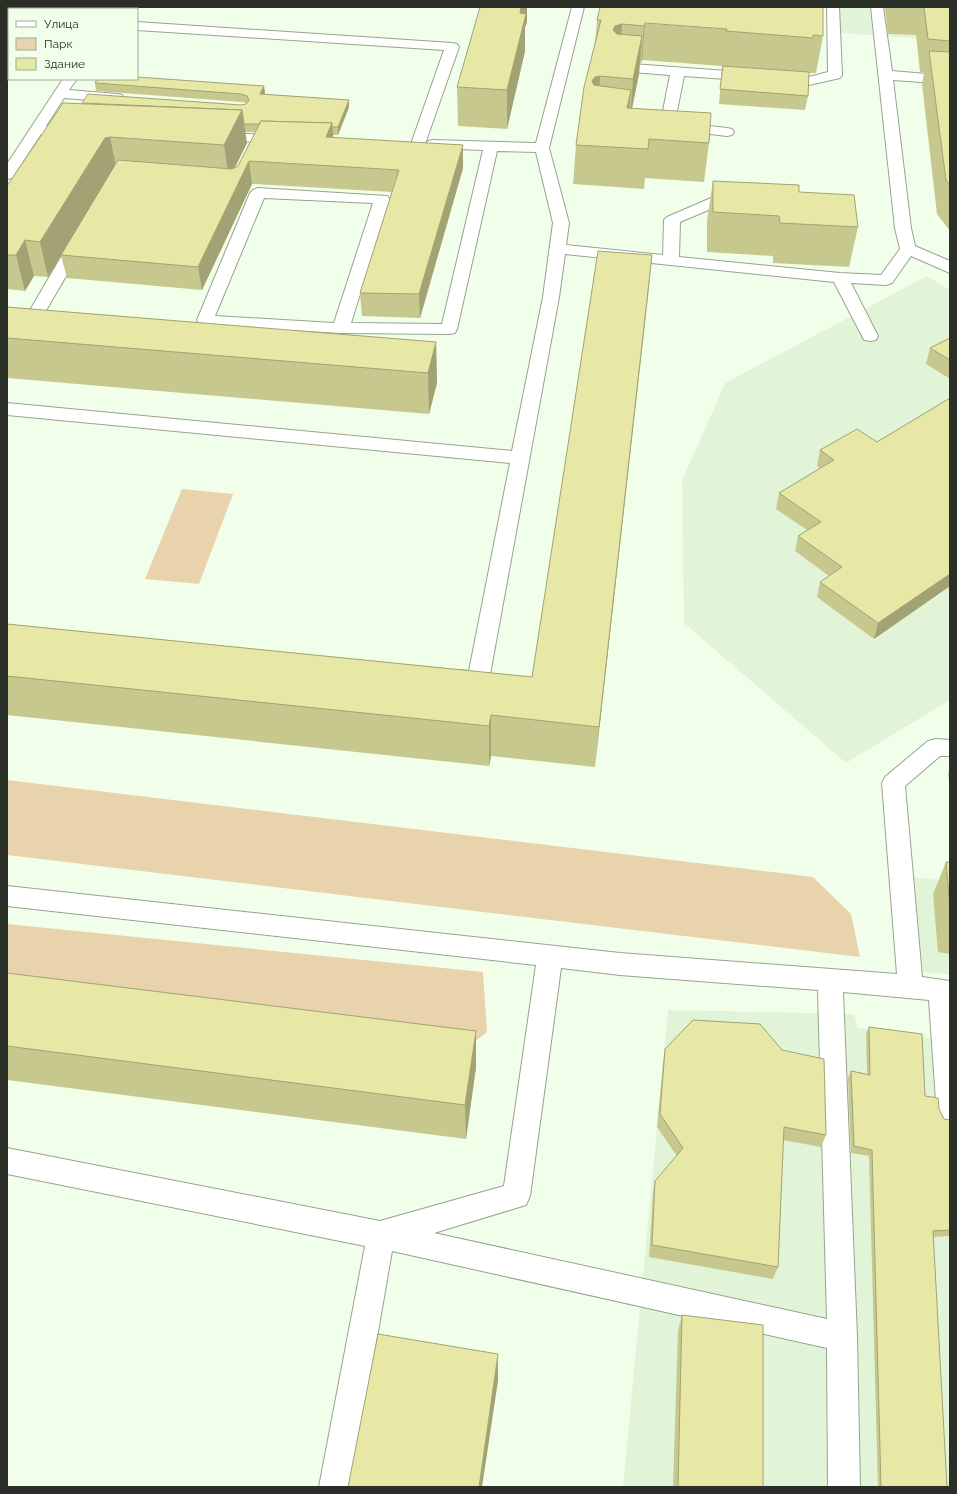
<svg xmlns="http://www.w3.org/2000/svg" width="957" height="1494" font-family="Raleway,sans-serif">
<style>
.built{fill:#e2f4d8}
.green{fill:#e8d3ad}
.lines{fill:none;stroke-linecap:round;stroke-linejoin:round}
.minor-casing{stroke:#97a390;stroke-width:2}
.minor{fill:#fff;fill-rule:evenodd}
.wall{fill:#c7c88e;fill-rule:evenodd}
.shaded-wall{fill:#a2a274}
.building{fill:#e7e8a5;stroke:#a2a274}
</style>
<rect width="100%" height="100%" fill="#f1ffea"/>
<!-- built -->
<g class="built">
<polygon points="838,7 950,7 950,41 840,33"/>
<polygon points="927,276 950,290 950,700 846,763 684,623 682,481 725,383"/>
<polygon points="912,877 950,881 950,975 916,971"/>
<polygon points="668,1010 854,1014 858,1028 950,1041 950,1487 623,1487"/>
</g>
<!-- green -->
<g class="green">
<polygon points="182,489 233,494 199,584 145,579"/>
<polygon points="7,780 813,877 851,914 860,957 7,855"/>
<polygon points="7,924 483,972 487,1032 460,1053 7,999"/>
</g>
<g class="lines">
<defs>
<g id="minor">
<polygon points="111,7 123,7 122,9 110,9"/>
<path d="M572 7H584L549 148 569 223 566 245 663 255 664 220 667 217 711 198C721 195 733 196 743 199L746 202 743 205 738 207 718 206 680 222 679 257 840 273 881 275 900 249 895 228 871 7H883L892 71 950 76V84L893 80 911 228 915 246 950 261V273L911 256 892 283 886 285 851 283 878 336 876 340 870 341 864 340 862 336 834 282 565 254 559 297 489 680 485 686C474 689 462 687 451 684L447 678 451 672 458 670 469 671 510 463 7 415V403L512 451 543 297 553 223 536 152 497 151 457 329 455 333 449 334 341 333 205 325 199 324 197 320 250 193 253 190 258 188 387 196 390 199 351 323 442 324 483 150 433 148 428 147 426 144 428 141 433 140 536 143ZM264 198 373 203 334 323 215 316Z"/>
<polygon points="827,7 839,7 842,75 840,78 809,85 684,76 674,126 672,129 667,130 662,129 660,126 670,75 619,71 614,70 612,67 614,64 619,63 809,77 828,72"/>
<rect x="7" y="20" width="2" height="8"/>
<polygon points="137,22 452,43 457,44 459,47 425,144 423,147 418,148 413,147 411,144 444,50 137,30"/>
<polygon points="63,79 77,79 69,90 117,94 122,95 124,98 122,101 117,102 64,98 46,126 80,129 82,132 80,135 75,136 41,134 12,178 7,179 7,164"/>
<polygon points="681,123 727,128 732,129 734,132 732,135 727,136 676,130 674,127 676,124"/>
<polygon points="215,133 283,135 288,136 290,139 288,142 283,143 210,140 208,137 210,134"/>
<polygon points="79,235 85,237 87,240 37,326 31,327 7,325 7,315 26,317 71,240 73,237"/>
<path d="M936 739 950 740V756H940L905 786 922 977 950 981V1127L941 1124 937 1115 929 1000 843 992 857 1337 860 1487H828L827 1348 392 1251 351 1487H319L365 1246 7 1174V1148L380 1221 504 1186 536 965 7 906V886L620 953 897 974 882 783 885 777 928 741ZM561 968 620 975 818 990 827 1319 434 1233 526 1205 530 1196Z"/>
</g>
</defs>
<!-- minor casing -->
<use href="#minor" class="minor-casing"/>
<!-- minor -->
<use href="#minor" class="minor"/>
</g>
<!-- wall -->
<g class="wall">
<polygon points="885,7 950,7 950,231 937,214 922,84 924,72 920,72 916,35 888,34"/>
<polygon points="597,20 823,36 816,73 809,73 808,96 805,110 719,104 722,66 642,60 641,63 640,63 639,74 632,109 709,143 704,182 645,178 644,189 573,184 576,145 595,44"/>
<polygon points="527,22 525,27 525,51 507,129 458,126 457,87"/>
<path d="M95 83 264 86 265 94 349 100V107L338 135H333V138L463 145V168L420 318 362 316 360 293 392 192 252 184 202 290 67 278 61 256 48 277 34 276 25 291 7 289V186L82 104 241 105 246 104 247 103 242 102 96 91ZM245 132H256L238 166 235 168 247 143Z"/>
<polygon points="713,181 799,192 858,227 849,267 773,263 773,256 707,252 707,221"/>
<polygon points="652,255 595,767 491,756 489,766 7,715 7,624 532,677"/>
<polygon points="7,307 436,342 437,383 429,414 7,378"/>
<polygon points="950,338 950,379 926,364 930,348"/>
<polygon points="950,398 950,586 874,639 817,597 820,582 829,576 795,551 798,536 807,530 776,509 779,493 820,468 817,466 820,450 877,442"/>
<polygon points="950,770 950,788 948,774"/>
<polygon points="946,862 950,862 950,954 938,952 933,894"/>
<polygon points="7,973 476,1067 466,1139 7,1080"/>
<polygon points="869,1027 925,1096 939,1109 944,1119 950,1120 950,1236 933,1237 947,1487 878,1487 869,1156 851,1153 848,1078 851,1071 867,1074 866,1034"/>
<polygon points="665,1049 826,1135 821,1147 783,1140 778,1267 773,1279 649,1257 653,1193 655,1181 677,1156 657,1127 663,1063"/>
<polygon points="682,1315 763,1487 673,1487 678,1331"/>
</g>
<!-- shaded-wall -->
<g class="shaded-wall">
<polygon points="521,7 527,7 527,22 525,27 525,51 507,129 507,90 520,13"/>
<polygon points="645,23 642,60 641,63 644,26"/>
<polygon points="622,24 619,62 613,30 615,26"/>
<polygon points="642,36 639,74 630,118 633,79"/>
<polygon points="600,76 598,115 592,81 595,77"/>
<polygon points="264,86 265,94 260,94"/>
<polygon points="631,90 628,128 627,108"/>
<polygon points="349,100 349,107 338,135 338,127"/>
<polygon points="242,110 247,143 229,179 224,145"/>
<polygon points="332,123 334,146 326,137"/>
<polygon points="110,137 117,172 61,255 61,256 48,277 40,242 105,138"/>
<polygon points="463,145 463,168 420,318 419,294"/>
<polygon points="249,161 252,184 202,290 198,267"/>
<polygon points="25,240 34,276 25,291 16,255"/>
<polygon points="652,255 648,296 595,767 599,727"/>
<polygon points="436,342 437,383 429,414 428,373"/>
<polygon points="950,574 950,586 874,639 878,623"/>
<polygon points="491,715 491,756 489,766 489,726"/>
<polygon points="476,1031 476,1067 466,1139 465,1105"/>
<polygon points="498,1354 498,1381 482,1487 479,1487"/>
</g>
<!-- building -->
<g class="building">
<polygon points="480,7 521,7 520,13 526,14 507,90 457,87"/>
<polygon points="600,7 823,7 823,36 813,35 813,38 726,31 727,29 645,23 644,26 622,24 615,26 613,30 617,34 642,36 633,79 600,76 595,77 592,81 594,85 631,90 627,108 711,113 709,143 649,139 648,149 576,145 584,87 601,20 597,20"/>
<polygon points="924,7 950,7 950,41 928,39"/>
<polygon points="929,51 950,52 950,185 946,180"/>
<polygon points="723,66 809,72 808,96 720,89"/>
<polygon points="137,77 264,86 260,94 349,100 338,127 332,127 332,123 261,121 259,124 244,124 242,110 82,103 88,94 241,105 246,104 249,100 247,96 241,94 95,83 97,79 137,79"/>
<polygon points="63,103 242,110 224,145 110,137 105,138 40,242 25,240 16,255 7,255 7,186"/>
<polygon points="261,121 332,123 326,137 463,145 419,294 360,293 399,170 249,161 198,267 61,255 118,160 232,169 238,166"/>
<polygon points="713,181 799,185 799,192 854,195 858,227 780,223 779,216 713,212"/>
<polygon points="598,251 652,255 599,727 491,715 489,726 7,676 7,624 532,677"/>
<polygon points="7,307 436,342 428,373 7,338"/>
<polygon points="950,338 950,360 930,348"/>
<polygon points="950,398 950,574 878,623 820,582 842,567 798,536 821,522 779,493 834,460 820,450 857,429 877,442"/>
<polygon points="946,862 950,862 950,907"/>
<polygon points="7,973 476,1031 465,1105 7,1046"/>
<polygon points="693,1020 760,1024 782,1050 824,1059 826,1135 784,1127 778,1267 652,1245 655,1181 683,1148 660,1114 665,1049"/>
<polygon points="869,1027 922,1034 925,1096 938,1098 939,1109 944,1119 950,1120 950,1230 933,1231 947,1487 881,1487 872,1150 854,1146 851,1071 870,1075"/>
<polygon points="682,1315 763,1325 763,1487 678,1487"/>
<polygon points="378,1334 498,1354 479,1487 348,1487"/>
</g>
<!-- border -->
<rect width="957" height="1494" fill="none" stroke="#2a2f28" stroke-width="16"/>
<!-- legend -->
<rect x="8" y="8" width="130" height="72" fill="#f1ffea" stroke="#a1ac9c"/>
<rect x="16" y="21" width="20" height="6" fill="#ffffff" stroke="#a1ac9c"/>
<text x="44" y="28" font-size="12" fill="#2a2f28">Улица</text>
<rect x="16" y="38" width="20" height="12" fill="#e8d3ad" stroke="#a1ac9c"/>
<text x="44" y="48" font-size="12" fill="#2a2f28">Парк</text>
<rect x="16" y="58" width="20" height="12" fill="#e7e8a5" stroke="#a1ac9c"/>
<text x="44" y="68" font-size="12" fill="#2a2f28">Здание</text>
</svg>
